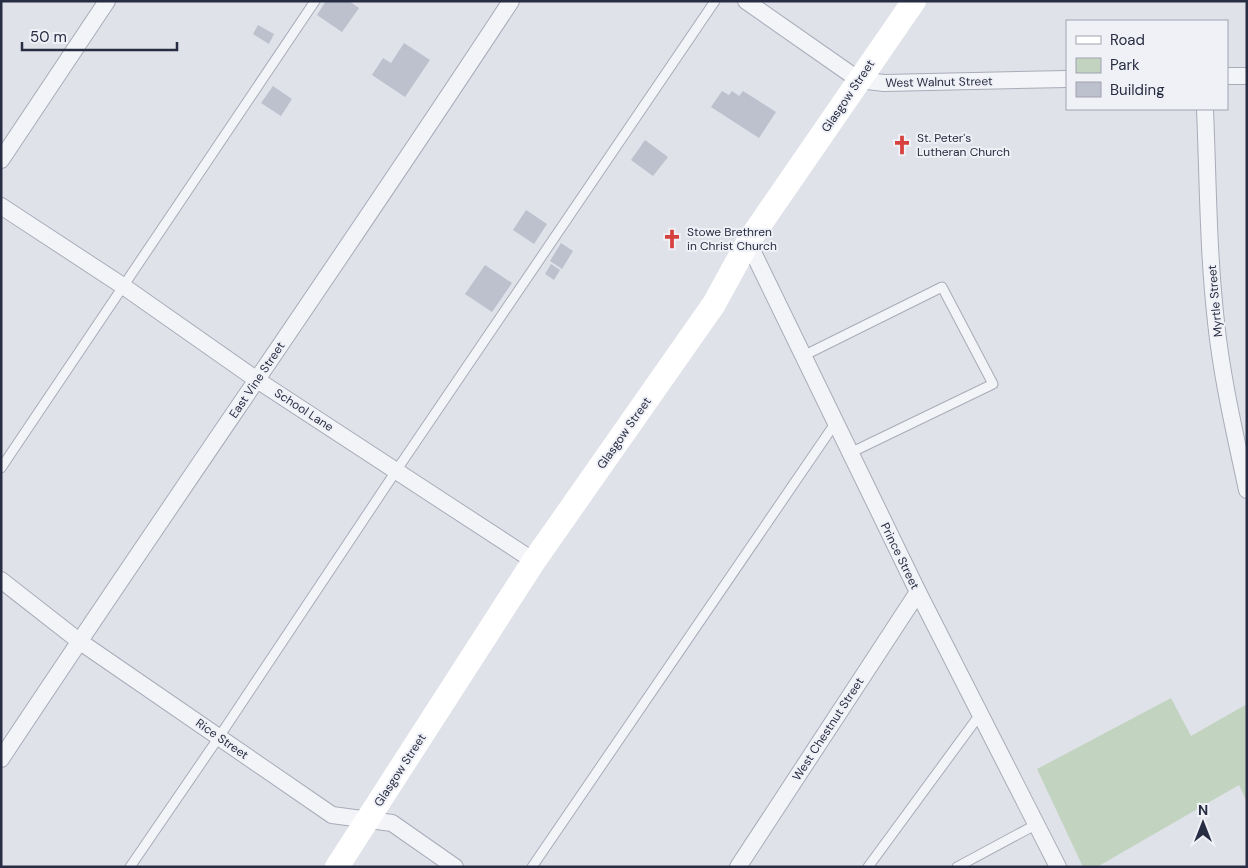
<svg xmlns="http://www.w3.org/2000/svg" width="1248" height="868" font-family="'DM Sans',sans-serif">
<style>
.green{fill:#c2d4c0}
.building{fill:#bdc0cd}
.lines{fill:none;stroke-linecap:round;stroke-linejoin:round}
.lane-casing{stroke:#a8acb8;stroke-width:11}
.street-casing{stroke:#a8acb8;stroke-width:18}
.lane{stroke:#f3f4f8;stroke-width:9}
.street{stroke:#f3f4f8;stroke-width:16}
.secondary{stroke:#fff;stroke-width:24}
.labels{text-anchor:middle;stroke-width:4;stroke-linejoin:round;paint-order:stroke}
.street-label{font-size:12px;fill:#272d42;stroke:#f0f1f7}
.poi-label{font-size:12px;fill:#272d42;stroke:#f0f1f7;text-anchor:start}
</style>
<rect width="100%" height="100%" fill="#e0e2ea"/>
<!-- green -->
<polygon class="green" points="1171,698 1191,736 1247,704 1247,802 1239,785 1097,867 1083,867 1037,769"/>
<!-- building -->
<g class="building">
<polygon points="326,1 349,1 359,8 342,32 317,15"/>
<polygon points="258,25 274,34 269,44 253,34"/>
<polygon points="404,43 430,60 405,97 372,75 383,58 391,63"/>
<polygon points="273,86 292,99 281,116 261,103"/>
<polygon points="722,91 729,95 732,91 739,96 743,91 776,112 759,138 711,107"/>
<polygon points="645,140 668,157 653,176 631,160"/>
<polygon points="526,210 547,224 534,244 513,230"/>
<polygon points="561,243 573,251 562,269 550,261"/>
<polygon points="551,264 560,270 554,280 545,274"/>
<polygon points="485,265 512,283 492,312 465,294"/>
</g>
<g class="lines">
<defs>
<g id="lane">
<polyline points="803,356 942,287 993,384 850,453"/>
<polyline points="1,468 315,1"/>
<polyline points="130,867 219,737 396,471 715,1"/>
<polyline points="532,867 836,422"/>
<polyline points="868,867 981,713"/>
<polyline points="957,867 1037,824"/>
</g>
<g id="street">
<polyline points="746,1 859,80 884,83 1067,79"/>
<polyline points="1227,76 1247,76"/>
<path d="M1205 109C1208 180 1208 251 1216 322 1222 379 1235 434 1247 490"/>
<polyline points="1,160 107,1"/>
<polyline points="1,206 123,286 257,380 534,561"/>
<polyline points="748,242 918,592 1058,867"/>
<polyline points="1,580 79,641 332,815 392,823 455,867"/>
<path d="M1 759C169 505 344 256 511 1"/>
<polyline points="738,867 918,592"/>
</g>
</defs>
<!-- lane casing -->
<use href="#lane" class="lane-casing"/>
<!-- street casing -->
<use href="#street" class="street-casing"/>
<!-- lane -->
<use href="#lane" class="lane"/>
<!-- street -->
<use href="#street" class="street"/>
<!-- secondary -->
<polyline class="secondary" points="337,867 534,561 714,304 748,242 914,1"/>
</g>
<!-- icons -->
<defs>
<symbol id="church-bare" viewBox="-9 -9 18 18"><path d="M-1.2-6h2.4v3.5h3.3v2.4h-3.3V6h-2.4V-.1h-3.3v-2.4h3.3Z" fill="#d6413e" stroke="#f0f1f7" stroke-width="2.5" paint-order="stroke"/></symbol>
</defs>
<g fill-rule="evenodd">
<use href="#church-bare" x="888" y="131" width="28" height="28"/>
<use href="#church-bare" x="658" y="225" width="28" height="28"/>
</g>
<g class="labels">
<!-- street labels -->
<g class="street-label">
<text transform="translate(939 82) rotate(-1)" y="4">West Walnut Street</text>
<text transform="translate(848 96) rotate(-56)" y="4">Glasgow Street</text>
<text transform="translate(1215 301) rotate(-95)" y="4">Myrtle Street</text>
<text transform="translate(257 380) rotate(-56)" y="4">East Vine Street</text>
<text transform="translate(304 410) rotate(33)" y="4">School Lane</text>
<text transform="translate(624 433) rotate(-55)" y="4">Glasgow Street</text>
<text transform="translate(900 556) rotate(64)" y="4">Prince Street</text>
<text transform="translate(828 729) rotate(-57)" y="4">West Chestnut Street</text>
<text transform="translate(222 739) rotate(35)" y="4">Rice Street</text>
<text transform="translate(400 770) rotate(-57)" y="4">Glasgow Street</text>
</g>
<!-- poi labels -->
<g class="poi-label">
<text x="917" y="142">St. Peter's<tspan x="917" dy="14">Lutheran Church</tspan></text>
<text x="687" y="236">Stowe Brethren<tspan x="687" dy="14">in Christ Church</tspan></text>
</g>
</g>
<!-- border -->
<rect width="1248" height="868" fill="none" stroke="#272d42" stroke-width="5"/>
<!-- legend -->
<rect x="1066" y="20" width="162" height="90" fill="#f0f1f7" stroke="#a0a3af"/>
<rect x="1076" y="36" width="25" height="8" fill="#ffffff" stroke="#a0a3af"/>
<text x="1110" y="45" font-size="15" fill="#272d42">Road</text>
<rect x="1076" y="58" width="25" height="15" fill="#c2d4c0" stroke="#a0a3af"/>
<text x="1110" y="70" font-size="15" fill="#272d42">Park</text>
<rect x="1076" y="82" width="25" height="15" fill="#bdc0cd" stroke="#a0a3af"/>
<text x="1110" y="95" font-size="15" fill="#272d42">Building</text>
<!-- north arrow -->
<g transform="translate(1203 823)" stroke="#f0f1f7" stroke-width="4" paint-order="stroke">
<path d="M0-4L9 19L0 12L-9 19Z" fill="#272d42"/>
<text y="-8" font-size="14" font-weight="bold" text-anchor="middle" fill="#272d42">N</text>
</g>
<!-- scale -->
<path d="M22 42v8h155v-8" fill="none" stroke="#272d42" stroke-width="2.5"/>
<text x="30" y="42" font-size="15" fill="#272d42" stroke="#f0f1f7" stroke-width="4" paint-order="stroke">50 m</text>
</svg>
